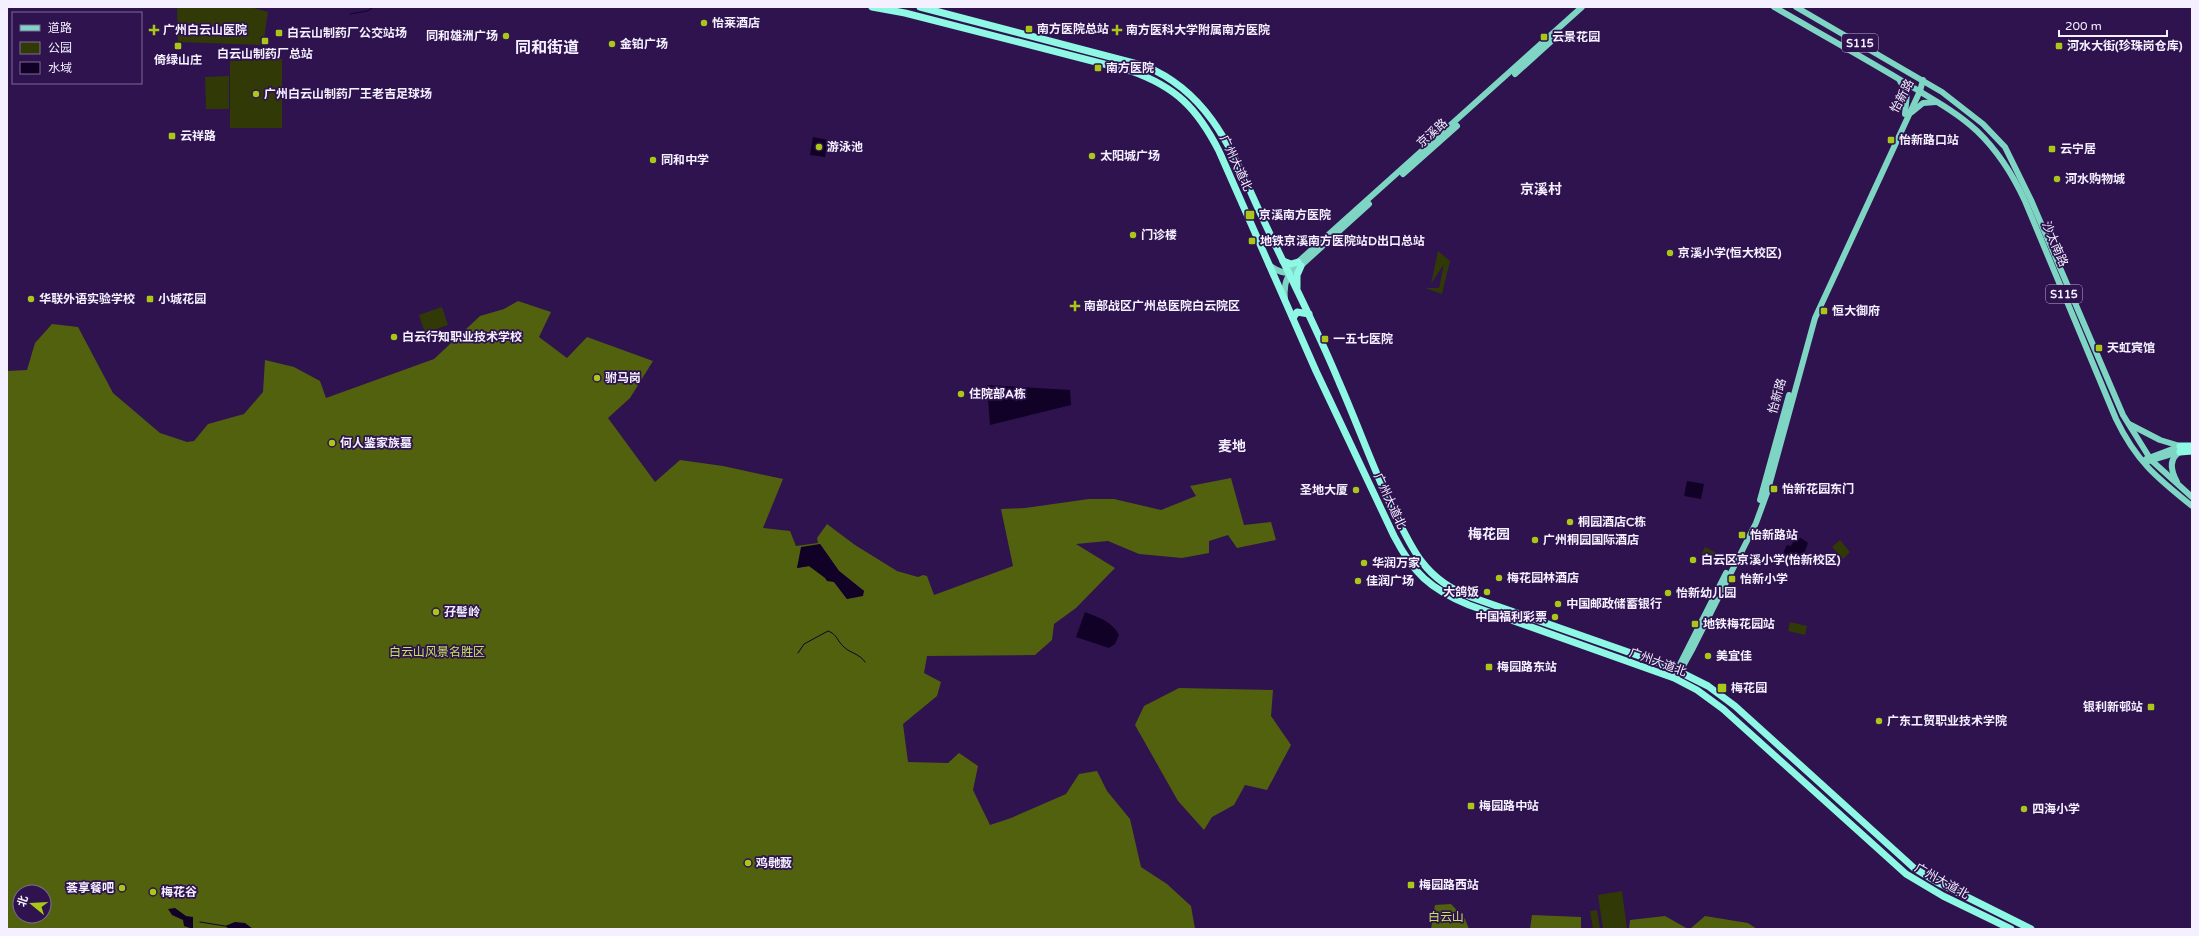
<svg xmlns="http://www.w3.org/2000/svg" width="2199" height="936" font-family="'Varela Round','Noto Sans SC',sans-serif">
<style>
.green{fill:#313a06}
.forest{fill:#52610e;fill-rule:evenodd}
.water{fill:#120127}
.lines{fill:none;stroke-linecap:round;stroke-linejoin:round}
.stream{stroke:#120127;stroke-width:1}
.major{stroke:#7ed5c4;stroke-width:6}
.highway{stroke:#8ef8e4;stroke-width:7}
.poi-dot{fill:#aac719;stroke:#2e134e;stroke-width:1.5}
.labels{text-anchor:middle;stroke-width:3.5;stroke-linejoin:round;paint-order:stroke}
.shield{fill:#2e134e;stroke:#b9aeca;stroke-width:1}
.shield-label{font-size:11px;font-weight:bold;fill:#f4f0ff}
.poi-label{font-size:12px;font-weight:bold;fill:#f4f0ff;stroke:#2e134e;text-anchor:start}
.street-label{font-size:12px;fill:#f4f0ff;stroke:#2e134e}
.park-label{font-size:12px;fill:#c6e260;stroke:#2e134e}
.quarter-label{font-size:14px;font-weight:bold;fill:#f4f0ff;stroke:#2e134e}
.district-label{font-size:16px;font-weight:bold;fill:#f4f0ff;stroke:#2e134e}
</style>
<rect width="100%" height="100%" fill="#2e134e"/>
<!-- green -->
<g class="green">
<polygon points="177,7 250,7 268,12 263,45 178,42"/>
<polygon points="282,59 282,128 230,128 230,61"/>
<polygon points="229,76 229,109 206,109 205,77"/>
<polygon points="1438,251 1450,261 1442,294 1425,288 1439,288 1444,264 1431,284"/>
<polygon points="442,307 448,325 425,333 419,315"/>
<polygon points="1840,540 1850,552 1843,559 1832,547"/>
<polygon points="1705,547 1720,555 1716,563 1701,555"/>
<polygon points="1790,622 1807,626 1805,635 1788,631"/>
<polygon points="1622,891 1627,929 1603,929 1598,895"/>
<polygon points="1597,910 1600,929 1593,929 1590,911"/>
</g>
<!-- forest -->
<g class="forest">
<path d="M518 301 551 312 539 337 567 358 587 337 653 361 630 398 608 418 655 482 680 460 723 466 783 479 763 528 790 531 796 546 818 543 817 538 827 524 855 545 897 571 918 577 923 575 927 576 934 595 1013 566 1001 509 1025 508 1089 499H1114L1161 510 1196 496 1190 486 1231 478 1244 525 1271 522 1276 540 1237 548 1228 535 1209 541V553L1182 558 1139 554 1108 541 1076 544 1115 568 1076 608 1054 624 1052 640 1035 655 927 656 924 673 941 682 937 696 903 724 908 762 948 763 959 753 978 766 973 790 990 825 1011 818 1066 794 1079 774 1097 771 1107 791 1130 819 1141 867 1167 884 1191 906 1195 929H253L225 926 230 929H7V371L27 370 35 343 52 324 78 327 113 393 160 433 187 442 194 441 208 424 244 414 263 392 265 360 294 367 320 381 326 398 434 359 480 316 504 309ZM820 544 839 571 864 591 847 599 834 582 809 566 797 568 801 556ZM20 892H44V916H20Z"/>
<polygon points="1179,688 1273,690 1271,716 1291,745 1267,790 1245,785 1234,805 1212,817 1204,830 1178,801 1135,725 1144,706"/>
<polygon points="1451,904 1465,919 1469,929 1431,929 1435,905"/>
<polygon points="1532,915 1581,917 1581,929 1530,929"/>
<polygon points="1665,916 1688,929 1629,929 1630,920"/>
<polygon points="1705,916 1748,923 1757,929 1690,929"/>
</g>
<!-- water -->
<g class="water">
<polygon points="813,137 828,140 825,157 810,155"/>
<polygon points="987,385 1070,390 1071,405 990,425"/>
<polygon points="1687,481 1704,484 1701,499 1684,496"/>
<polygon points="1795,538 1801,538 1808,543 1799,567 1790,567 1783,553 1787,545 1791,546"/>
<polygon points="820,544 839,571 864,591 863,596 847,599 834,582 827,581 825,578 809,566 797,568 801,547"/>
<path d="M1085 612C1098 617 1113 622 1119 635L1115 644 1109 648 1076 637Z"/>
<polygon points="175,908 186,916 193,917 193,929 184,926 183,920 172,915 168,909"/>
<polygon points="235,922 245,923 253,929 230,929 225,926"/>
</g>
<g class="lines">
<!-- stream -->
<g class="stream">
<polyline points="350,14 367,11 374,7"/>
<path d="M798 653 804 644 828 631C837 634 837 641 844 647 850 653 860 654 865 662"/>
<polyline points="200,922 225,926"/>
</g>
<!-- major -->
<g class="major">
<path d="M1774 7C1821 34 1868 60 1914 88 1936 101 1959 114 1977 131 1998 151 2013 175 2025 201L2116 419C2136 461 2157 478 2192 506"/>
<polyline points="1796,7 1942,92 1983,124 2005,147 2031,200 2123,415 2151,460 2192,497"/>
<polyline points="1515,74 1557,36"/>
<polyline points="1900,81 1907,93 1905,114"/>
<polyline points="1912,112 1923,103 1936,102"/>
<polyline points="1403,174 1457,126"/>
<path d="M1269 265C1277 271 1285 275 1295 271L1369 204"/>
<path d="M1285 299C1283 284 1288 272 1298 262L1582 7"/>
<polyline points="2129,424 2160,440 2180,446"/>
<polyline points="2146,459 2178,447"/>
<polyline points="2149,461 2179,452"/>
<path d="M2177 482C2171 471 2168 459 2180 452"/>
<polyline points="1760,500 1789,395"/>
<polyline points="1675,674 1726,573"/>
<polyline points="1678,675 1693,648 1756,523 1767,493 1815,318 1920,91 1923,80"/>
</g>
<!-- highway -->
<g class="highway">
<path d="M872 7 905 13 1131 71C1176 87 1197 108 1219 151L1316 371 1394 536C1413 573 1430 589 1469 605L1674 678 1697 690 1723 709 1906 874 1943 896 2011 929"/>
<path d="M920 7 1145 66C1213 94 1234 157 1263 219 1288 273 1316 326 1339 382 1357 423 1372 465 1391 506 1401 525 1409 545 1422 562 1435 579 1452 590 1471 597L1668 666 1708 686 1735 706 1914 868 1937 882 2031 929"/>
<polyline points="1283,261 1291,264 1298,262"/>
<polyline points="1297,287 1297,275 1301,266"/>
<polyline points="1293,318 1297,312 1309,314"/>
<polyline points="2180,446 2192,446"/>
<polyline points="2180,452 2192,451"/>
</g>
</g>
<!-- markers -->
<g class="poi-dot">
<circle cx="704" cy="23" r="4"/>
<rect x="1025" y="25" width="8" height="8" rx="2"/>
<path d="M152 24h4v4h4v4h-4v4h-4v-4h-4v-4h4z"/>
<path d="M1115 24h4v4h4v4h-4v4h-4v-4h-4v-4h4z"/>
<rect x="275" y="29" width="8" height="8" rx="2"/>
<circle cx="506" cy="36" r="4"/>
<rect x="1540" y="33" width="8" height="8" rx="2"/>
<rect x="261" y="37" width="8" height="8" rx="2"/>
<circle cx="612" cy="44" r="4"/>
<rect x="174" y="42" width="8" height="8" rx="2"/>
<rect x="2055" y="42" width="8" height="8" rx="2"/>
<rect x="1094" y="64" width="8" height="8" rx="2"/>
<circle cx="256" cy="94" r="4"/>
<rect x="168" y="132" width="8" height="8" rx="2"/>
<rect x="1887" y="136" width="8" height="8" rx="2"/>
<circle cx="819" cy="147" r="4"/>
<rect x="2048" y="145" width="8" height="8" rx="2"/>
<circle cx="1092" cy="156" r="4"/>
<circle cx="653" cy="160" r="4"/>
<circle cx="2057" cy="179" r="4"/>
<rect x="1245" y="210" width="10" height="10" rx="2"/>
<circle cx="1133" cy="235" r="4"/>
<rect x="1248" y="237" width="8" height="8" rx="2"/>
<circle cx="1670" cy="253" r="4"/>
<circle cx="31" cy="299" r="4"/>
<rect x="146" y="295" width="8" height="8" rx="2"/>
<path d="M1073 300h4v4h4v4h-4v4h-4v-4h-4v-4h4z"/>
<rect x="1820" y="307" width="8" height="8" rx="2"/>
<circle cx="394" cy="337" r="4"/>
<rect x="1321" y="335" width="8" height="8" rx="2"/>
<rect x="2095" y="344" width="8" height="8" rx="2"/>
<circle cx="597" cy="378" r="4"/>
<circle cx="961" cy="394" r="4"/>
<circle cx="332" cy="443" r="4"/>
<rect x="1770" y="485" width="8" height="8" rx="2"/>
<circle cx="1356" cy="490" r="4"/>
<circle cx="1570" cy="522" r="4"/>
<rect x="1738" y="531" width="8" height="8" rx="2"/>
<circle cx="1535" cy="540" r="4"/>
<circle cx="1693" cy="560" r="4"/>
<circle cx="1364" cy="563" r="4"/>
<circle cx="1499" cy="578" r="4"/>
<rect x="1728" y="575" width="8" height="8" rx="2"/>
<circle cx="1358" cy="581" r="4"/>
<circle cx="1487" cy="592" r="4"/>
<circle cx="1668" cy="593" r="4"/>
<circle cx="1558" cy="604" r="4"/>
<circle cx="436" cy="612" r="4"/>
<circle cx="1555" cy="617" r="4"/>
<rect x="1691" y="620" width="8" height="8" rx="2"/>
<circle cx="1708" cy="656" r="4"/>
<rect x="1485" y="663" width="8" height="8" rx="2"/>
<rect x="1717" y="683" width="10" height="10" rx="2"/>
<rect x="2147" y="703" width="8" height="8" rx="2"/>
<circle cx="1879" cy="721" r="4"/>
<rect x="1467" y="802" width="8" height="8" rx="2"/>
<circle cx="2024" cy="809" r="4"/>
<circle cx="748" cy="863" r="4"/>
<rect x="1407" y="881" width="8" height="8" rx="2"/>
<circle cx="122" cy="888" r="4"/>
<circle cx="153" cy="892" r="4"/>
</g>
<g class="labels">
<!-- shield labels -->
<g class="shield">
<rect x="1842" y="34" width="36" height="18" rx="3"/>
<rect x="2046" y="285" width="36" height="18" rx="3"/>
</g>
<g class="shield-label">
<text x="1860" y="47">S115</text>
<text x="2064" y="298">S115</text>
</g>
<!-- poi labels -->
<g class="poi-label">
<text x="712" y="27">怡莱酒店</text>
<text x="1037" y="33">南方医院总站</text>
<text x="163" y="34">广州白云山医院</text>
<text x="1126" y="34">南方医科大学附属南方医院</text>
<text x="287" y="37">白云山制药厂公交站场</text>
<text x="498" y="40" text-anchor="end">同和雄洲广场</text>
<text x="1552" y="41">云景花园</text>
<text x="620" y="48">金铂广场</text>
<text x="2067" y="50">河水大街(珍珠岗仓库)</text>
<text x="265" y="58" text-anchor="middle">白云山制药厂总站</text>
<text x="178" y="64" text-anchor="middle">倚绿山庄</text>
<text x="1106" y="72">南方医院</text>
<text x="264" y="98">广州白云山制药厂王老吉足球场</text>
<text x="180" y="140">云祥路</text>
<text x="1899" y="144">怡新路口站</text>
<text x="827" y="151">游泳池</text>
<text x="2060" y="153">云宁居</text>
<text x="1100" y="160">太阳城广场</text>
<text x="661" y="164">同和中学</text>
<text x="2065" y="183">河水购物城</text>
<text x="1259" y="219">京溪南方医院</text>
<text x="1141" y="239">门诊楼</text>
<text x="1260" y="245">地铁京溪南方医院站D出口总站</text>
<text x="1678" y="257">京溪小学(恒大校区)</text>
<text x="39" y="303">华联外语实验学校</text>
<text x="158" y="303">小城花园</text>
<text x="1084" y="310">南部战区广州总医院白云院区</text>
<text x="1832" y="315">恒大御府</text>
<text x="402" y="341">白云行知职业技术学校</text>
<text x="1333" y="343">一五七医院</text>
<text x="2107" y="352">天虹宾馆</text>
<text x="605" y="382">驸马岗</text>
<text x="969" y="398">住院部A栋</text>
<text x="340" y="447">何人鉴家族墓</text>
<text x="1782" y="493">怡新花园东门</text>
<text x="1348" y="494" text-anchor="end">圣地大厦</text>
<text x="1578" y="526">桐园酒店C栋</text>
<text x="1750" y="539">怡新路站</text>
<text x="1543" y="544">广州桐园国际酒店</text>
<text x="1701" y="564">白云区京溪小学(怡新校区)</text>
<text x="1372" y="567">华润万家</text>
<text x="1507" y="582">梅花园林酒店</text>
<text x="1740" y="583">怡新小学</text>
<text x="1366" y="585">佳润广场</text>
<text x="1479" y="596" text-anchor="end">大鸽饭</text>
<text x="1676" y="597">怡新幼儿园</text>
<text x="1566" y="608">中国邮政储蓄银行</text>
<text x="444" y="616">孖髻岭</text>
<text x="1547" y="621" text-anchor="end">中国福利彩票</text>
<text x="1703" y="628">地铁梅花园站</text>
<text x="1716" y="660">美宜佳</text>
<text x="1497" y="671">梅园路东站</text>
<text x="1731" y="692">梅花园</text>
<text x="2143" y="711" text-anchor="end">银利新邨站</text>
<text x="1887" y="725">广东工贸职业技术学院</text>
<text x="1479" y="810">梅园路中站</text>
<text x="2032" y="813">四海小学</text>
<text x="756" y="867">鸡毑藪</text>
<text x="1419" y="889">梅园路西站</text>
<text x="114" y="892" text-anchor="end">荟享餐吧</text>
<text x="161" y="896">梅花谷</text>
</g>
<!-- street labels -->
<g class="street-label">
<text transform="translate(1902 96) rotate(-62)" y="4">怡新路</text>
<text transform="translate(1432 133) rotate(-42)" y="4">京溪路</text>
<text transform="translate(1236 163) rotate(65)" y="4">广州大道北</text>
<text transform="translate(2055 244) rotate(67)" y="4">沙太南路</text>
<text transform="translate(1777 396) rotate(-74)" y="4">怡新路</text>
<text transform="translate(1390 501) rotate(65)" y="4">广州大道北</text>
<text transform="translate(1658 662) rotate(20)" y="4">广州大道北</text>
<text transform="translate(1942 881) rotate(29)" y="4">广州大道北</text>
</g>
<!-- park labels -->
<g class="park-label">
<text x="437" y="656">白云山风景名胜区</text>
<text x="1446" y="921">白云山</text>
</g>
<!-- quarter labels -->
<g class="quarter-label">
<text x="1541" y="194">京溪村</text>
<text x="1232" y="451">麦地</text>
<text x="1489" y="539">梅花园</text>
</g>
<!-- district labels -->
<g class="district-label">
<text x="547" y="53">同和街道</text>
</g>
</g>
<!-- border -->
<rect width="2199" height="936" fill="none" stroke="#f4f0ff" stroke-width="16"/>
<!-- legend -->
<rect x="12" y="12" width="130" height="72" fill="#2e134e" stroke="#7d6b95"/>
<rect x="20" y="25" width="20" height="6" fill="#7ed5c4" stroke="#7d6b95"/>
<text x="48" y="32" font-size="12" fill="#f4f0ff">道路</text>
<rect x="20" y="42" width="20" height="12" fill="#313a06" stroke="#7d6b95"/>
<text x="48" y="52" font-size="12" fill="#f4f0ff">公园</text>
<rect x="20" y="62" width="20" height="12" fill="#120127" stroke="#7d6b95"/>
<text x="48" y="72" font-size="12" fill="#f4f0ff">水域</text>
<!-- north arrow -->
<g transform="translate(32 904) rotate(288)"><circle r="19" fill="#2e134e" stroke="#7d6b95"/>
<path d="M0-3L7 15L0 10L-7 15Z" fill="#aac719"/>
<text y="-6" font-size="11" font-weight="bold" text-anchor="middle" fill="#f4f0ff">北</text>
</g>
<!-- scale -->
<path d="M2059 30v6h108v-6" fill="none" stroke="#f4f0ff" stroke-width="2"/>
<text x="2065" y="30" font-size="12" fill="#f4f0ff" stroke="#2e134e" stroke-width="3" paint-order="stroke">200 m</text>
</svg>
